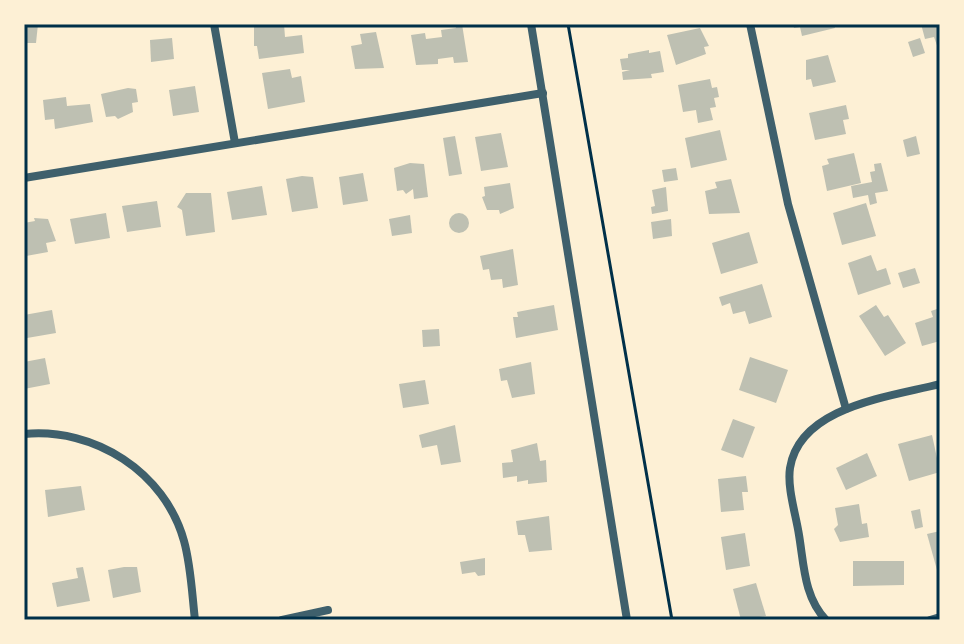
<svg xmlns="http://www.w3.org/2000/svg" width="964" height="644" font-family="'Nunito Sans',sans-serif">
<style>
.building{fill:#bec0b2}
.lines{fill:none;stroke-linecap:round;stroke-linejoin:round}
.path{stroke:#003049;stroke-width:3}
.minor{stroke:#3f606c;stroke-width:8}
.neatline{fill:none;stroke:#003049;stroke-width:3}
</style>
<rect width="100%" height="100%" fill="#fdf0d5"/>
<!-- building -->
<g class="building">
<polygon points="24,24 38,24 36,43 24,43"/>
<polygon points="254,24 284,24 285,37 302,35 304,53 259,59 257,46 254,46"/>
<polygon points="455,24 462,24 468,62 454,63 453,57 438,59 438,64 416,65 411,35 425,33 426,39 442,37 441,30 456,28"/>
<polygon points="793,24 834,24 835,28 802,36 800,27 794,28"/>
<polygon points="921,24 940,24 940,54 934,37 925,39"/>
<polygon points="700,28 709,46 704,47 706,54 676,65 667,35"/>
<polygon points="376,32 384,68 355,69 351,46 362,44 360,34"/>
<polygon points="172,38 174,59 151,62 150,40"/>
<polygon points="920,38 925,53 913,57 908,42"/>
<polygon points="649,50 649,53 660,51 664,72 651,74 652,78 623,80 622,72 630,70 622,70 620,59 628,58 628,54"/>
<polygon points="828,55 836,82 813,87 811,79 806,80 806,60"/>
<polygon points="290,69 292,78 301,76 305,102 268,109 262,73"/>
<polygon points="710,79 712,88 717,87 719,97 714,98 716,107 710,108 713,120 698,123 696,110 683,112 678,85"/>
<polygon points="195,86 199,112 173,116 169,90"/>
<polygon points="128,88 136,89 138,102 132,103 133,112 118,119 115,116 106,117 101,94"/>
<polygon points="66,97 67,106 90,104 93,122 55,129 54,119 45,120 43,100"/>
<polygon points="846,105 849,119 843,120 846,134 815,140 809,113"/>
<polygon points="720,130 727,160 691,168 685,138"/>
<polygon points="501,133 508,167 481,171 475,137"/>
<polygon points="455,136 462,174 449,176 443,138"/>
<polygon points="916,136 920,154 907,157 903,140"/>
<polygon points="854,153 861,183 827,191 822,166 829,164 827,159"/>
<polygon points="410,163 424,164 428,197 414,199 413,189 406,194 403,190 397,191 394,168"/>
<polygon points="881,163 888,191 875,193 877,203 870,205 868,195 853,198 851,186 872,182 870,172 875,171 874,164"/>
<polygon points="676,168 678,180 664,182 662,170"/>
<polygon points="363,173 368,201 343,205 339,177"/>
<polygon points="302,176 313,177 318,208 292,212 286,179"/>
<polygon points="731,179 740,213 709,214 705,191 717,188 715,182"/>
<polygon points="510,183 514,208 500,214 499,210 487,210 482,197 485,196 484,187"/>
<polygon points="262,186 267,215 232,220 227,192"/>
<polygon points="666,187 668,211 652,214 651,207 655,206 652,190"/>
<polygon points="186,193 211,193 215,232 186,236 182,210 177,207"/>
<polygon points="157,201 161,227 127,232 122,206"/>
<polygon points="866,203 876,236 842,245 833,213"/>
<circle cx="459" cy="223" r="10"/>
<polygon points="106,213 110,238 75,244 70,219"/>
<polygon points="410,215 412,233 392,236 389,219"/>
<polygon points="34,218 48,219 56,241 46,243 48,252 26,256 24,223 35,221"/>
<polygon points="671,219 672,236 653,239 651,222"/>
<polygon points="749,232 758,263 721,274 712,243"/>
<polygon points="513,249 518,285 503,288 502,279 491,280 489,269 483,270 480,256"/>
<polygon points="871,255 877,271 886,268 891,284 858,295 848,263"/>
<polygon points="915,268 920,283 903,288 898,273"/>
<polygon points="762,284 772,317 749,324 745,311 733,314 730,303 722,306 719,297"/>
<polygon points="554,305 558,330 516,338 513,317 518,317 517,312"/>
<polygon points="876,305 884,317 888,315 906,343 885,356 859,316"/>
<polygon points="940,308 940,341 922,346 915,323 933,317 931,311"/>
<polygon points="52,310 56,333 27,338 24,315"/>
<polygon points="439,329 440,346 423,347 422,330"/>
<polygon points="750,357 788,370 776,403 739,390"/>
<polygon points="45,358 50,384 24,389 24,362"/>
<polygon points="531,362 535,394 512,398 507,380 501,381 499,369"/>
<polygon points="425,380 429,404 403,408 399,384"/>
<polygon points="733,419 755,427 743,458 721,450"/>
<polygon points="455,425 461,462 441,465 437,445 422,448 419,435"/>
<polygon points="932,435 940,472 909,481 898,444"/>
<polygon points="537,443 540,461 546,460 547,482 528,484 528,480 517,482 517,476 503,478 502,463 513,462 511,450"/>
<polygon points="867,453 877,476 846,490 836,468"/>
<polygon points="746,476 748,492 742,492 744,510 721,512 718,479"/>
<polygon points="81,486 85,510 48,517 45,490"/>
<polygon points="859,504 862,524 867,523 869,537 840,542 834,529 838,525 835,508"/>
<polygon points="920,509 923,527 915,529 911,511"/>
<polygon points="549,516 552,550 529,552 525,535 518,535 516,521"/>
<polygon points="940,531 940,570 937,570 927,534"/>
<polygon points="745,533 750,566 726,570 721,537"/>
<polygon points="485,558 485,575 478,576 475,572 462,574 460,562"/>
<polygon points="853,561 904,561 904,585 853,586"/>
<polygon points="83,567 90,601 57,607 52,583 78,578 76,568"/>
<polygon points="124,567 137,567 141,592 113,598 108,570"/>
<polygon points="756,583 766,616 741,620 733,589"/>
</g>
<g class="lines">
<!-- path -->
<polyline class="path" points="568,24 672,620"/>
<!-- minor -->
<g class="minor">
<polyline points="214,24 235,143"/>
<polyline points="531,24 627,620"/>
<polyline points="750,24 788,204 846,409"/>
<polyline points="24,178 543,93"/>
<path d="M24 434C94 427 165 472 184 541 191 566 192 594 195 620"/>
<polyline points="282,620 328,610"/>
<path d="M826 620C804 597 804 565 799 535 796 515 787 488 790 468 800 406 890 397 940 384"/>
<polyline points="930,620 940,617"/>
</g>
</g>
<!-- border -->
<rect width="964" height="644" fill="none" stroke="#fdf0d5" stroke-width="52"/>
<rect x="26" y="26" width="912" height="592" class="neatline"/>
</svg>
